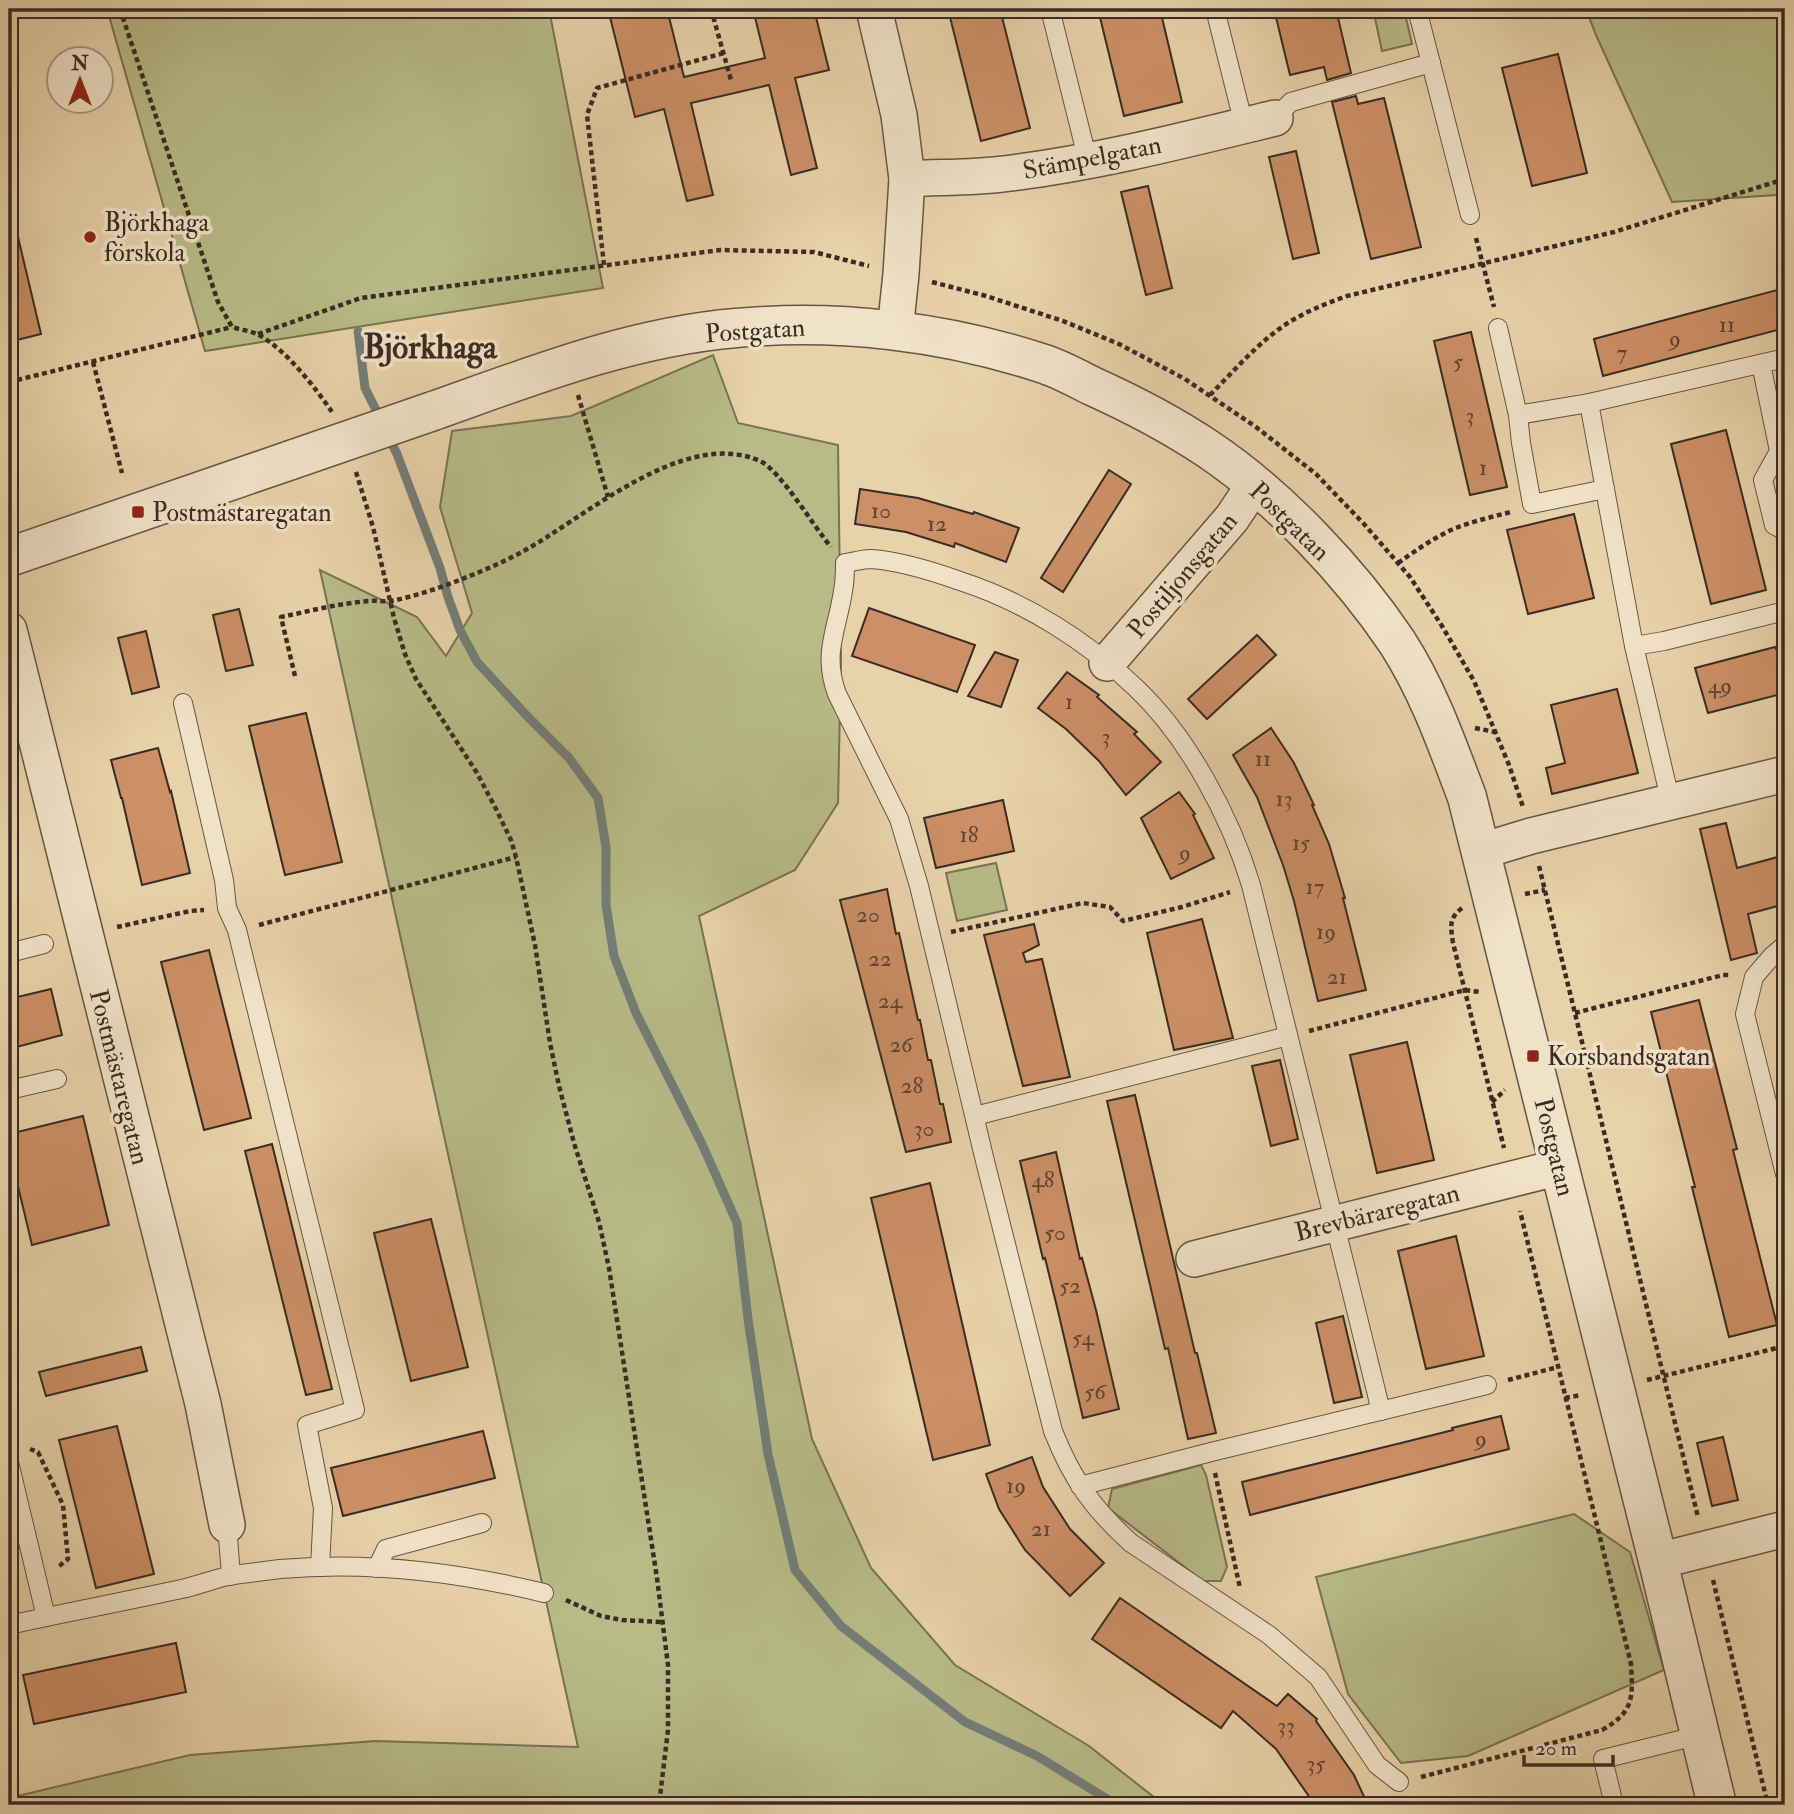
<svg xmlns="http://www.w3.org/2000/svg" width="1794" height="1814" font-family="'IM FELL Double Pica',serif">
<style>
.green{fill:#b7bb87;stroke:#787355;stroke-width:2}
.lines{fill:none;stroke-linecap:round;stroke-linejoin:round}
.stream{stroke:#737e78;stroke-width:9}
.building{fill:#cc8f66;stroke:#3a2b23;stroke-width:2}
.service-casing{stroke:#665545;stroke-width:20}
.minor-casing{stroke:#665545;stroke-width:38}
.tertiary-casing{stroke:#665545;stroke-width:41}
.path{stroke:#3a2b23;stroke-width:4.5;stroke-dasharray:5 3.5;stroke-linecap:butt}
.service{stroke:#f0e2c8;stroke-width:18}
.minor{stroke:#f0e2c8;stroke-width:35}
.tertiary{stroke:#f0e2c8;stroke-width:38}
.tertiary-bridge-casing{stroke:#665545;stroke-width:41;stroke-linecap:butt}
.tertiary-bridge{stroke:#f0e2c8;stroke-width:38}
.poi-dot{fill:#8f2418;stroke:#f0e2c8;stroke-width:2.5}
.labels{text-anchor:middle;stroke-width:7;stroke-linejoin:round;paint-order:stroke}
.number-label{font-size:23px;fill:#5e4434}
.street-label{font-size:26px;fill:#3a2b23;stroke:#f0e2c8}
.poi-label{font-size:26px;fill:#3a2b23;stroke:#f0e2c8;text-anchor:start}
.district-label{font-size:33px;font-weight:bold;fill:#3a2b23;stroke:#f0e2c8}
</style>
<rect width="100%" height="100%" fill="#e8d2aa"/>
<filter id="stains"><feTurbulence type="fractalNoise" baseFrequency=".00286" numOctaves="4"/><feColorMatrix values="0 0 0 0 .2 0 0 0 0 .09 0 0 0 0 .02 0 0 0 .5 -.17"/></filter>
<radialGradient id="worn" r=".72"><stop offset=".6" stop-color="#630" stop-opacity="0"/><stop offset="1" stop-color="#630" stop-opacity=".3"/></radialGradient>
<!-- green -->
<g class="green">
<polygon points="107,9 549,9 603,288 205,351"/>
<polygon points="1373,9 1404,9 1412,44 1382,51"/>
<polygon points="1586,9 1785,9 1785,192 1776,195 1672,202 1596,35"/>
<polygon points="713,355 738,423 838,445 841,659 838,803 795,870 699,916 812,1439 871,1568 955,1665 1089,1746 1164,1805 9,1805 9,1798 190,1755 375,1741 578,1747 320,570 417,617 446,656 472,613 440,507 452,431 571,416"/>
<polygon points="996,863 1007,910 957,921 946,873"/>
<polygon points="1201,1465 1206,1475 1227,1567 1221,1581 1203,1581 1108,1508 1112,1489"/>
<polygon points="1574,1514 1630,1552 1664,1670 1468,1756 1401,1763 1348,1694 1316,1577"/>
</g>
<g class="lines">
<!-- stream -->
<g class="stream">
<polyline points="358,331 365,388 381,420"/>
<polyline points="388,436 397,454 440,568 448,597 460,630 477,662 528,717 569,758 598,798 606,847 606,905 614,956 636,1013 702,1144 737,1223 748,1319 768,1454 795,1570 841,1626 965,1722 1037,1756 1117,1805"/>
</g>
</g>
<!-- building -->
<g class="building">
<polygon points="608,9 667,9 684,77 765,58 753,9 814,9 829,70 795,78 817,168 791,175 769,85 691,103 713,195 687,201 664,109 635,117"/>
<polygon points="948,9 1000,9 1030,128 981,141"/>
<polygon points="1098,9 1160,9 1182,102 1124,116"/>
<polygon points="1274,9 1336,9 1351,73 1327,80 1324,67 1290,75"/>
<polygon points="1558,54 1587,173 1532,186 1502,68"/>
<polygon points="1356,96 1358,104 1384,98 1421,247 1371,259 1332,102"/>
<polygon points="1296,151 1319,253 1293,259 1269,157"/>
<polygon points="1148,186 1172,288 1146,295 1121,192"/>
<polygon points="18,237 41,334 9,342 9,238"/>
<polygon points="1785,288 1785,328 1603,376 1594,339"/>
<polygon points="1471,332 1507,487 1470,495 1434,341"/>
<polygon points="1726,430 1766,590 1711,604 1671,444"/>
<polygon points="1109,470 1131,484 1063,592 1041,578"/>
<polygon points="860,489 918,498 973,514 974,512 1019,528 1006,562 955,543 954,547 906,532 855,524"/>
<polygon points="1574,514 1594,598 1528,614 1507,530"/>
<polygon points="869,608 975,645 957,692 852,656"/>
<polygon points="239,609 253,665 226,671 213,615"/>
<polygon points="146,631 159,687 132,694 118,638"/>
<polygon points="1257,635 1276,655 1207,719 1188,699"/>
<polygon points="1785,646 1785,693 1708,713 1695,668 1775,647 1776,649"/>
<polygon points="995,652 1018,660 1001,707 968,696"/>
<polygon points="1067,672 1099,695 1097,697 1137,732 1134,734 1161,762 1126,795 1099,761 1066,729 1038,708"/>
<polygon points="1617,689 1638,773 1552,794 1546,768 1565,763 1551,705"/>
<polygon points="306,713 342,862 285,875 249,726"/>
<polygon points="1271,728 1294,763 1314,805 1312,805 1329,844 1345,898 1343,898 1366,990 1318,1001 1294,901 1283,865 1257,797 1233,755"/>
<polygon points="158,748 170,792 171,791 190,873 142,885 122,798 121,798 111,760"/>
<polygon points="1179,792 1195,814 1193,815 1214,858 1171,879 1141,818"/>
<polygon points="1003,800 1014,851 936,868 924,818"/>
<polygon points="1726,823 1737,868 1785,855 1785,904 1748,914 1757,953 1731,960 1700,829"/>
<polygon points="887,889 896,934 899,933 918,1020 920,1020 928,1060 931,1060 940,1104 943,1104 951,1142 906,1152 840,900"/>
<polygon points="1202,919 1233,1038 1174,1050 1147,933"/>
<polygon points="1034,924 1039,945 1023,953 1026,962 1042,959 1070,1077 1023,1086 984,935"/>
<polygon points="209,950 251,1118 204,1130 161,962"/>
<polygon points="51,989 62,1035 9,1049 9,999"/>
<polygon points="1699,1000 1737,1149 1733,1150 1777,1325 1729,1337 1692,1187 1695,1187 1651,1012"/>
<polygon points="1407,1042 1434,1160 1377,1173 1350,1055"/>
<polygon points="1280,1060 1298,1139 1271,1146 1252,1066"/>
<polygon points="1135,1095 1195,1353 1197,1353 1216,1433 1188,1439 1168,1348 1165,1349 1107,1101"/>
<polygon points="83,1116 109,1225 32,1245 17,1182 9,1184 9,1134"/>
<polygon points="272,1144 332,1389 306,1395 245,1151"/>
<polygon points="1056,1152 1080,1259 1082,1258 1096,1310 1119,1409 1083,1418 1058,1311 1045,1258 1043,1259 1020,1161"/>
<polygon points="930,1183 990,1445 933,1460 871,1198"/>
<polygon points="431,1219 468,1367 411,1381 374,1233"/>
<polygon points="1456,1236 1484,1356 1426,1369 1398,1251"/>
<polygon points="1343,1316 1362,1397 1334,1403 1316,1323"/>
<polygon points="141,1347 147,1371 46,1396 39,1372"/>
<polygon points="1501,1416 1509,1449 1250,1515 1242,1482 1401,1443 1453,1430 1452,1428"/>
<polygon points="117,1426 154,1574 96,1588 59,1440"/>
<polygon points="483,1431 495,1478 343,1516 331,1468"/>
<polygon points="1723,1437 1738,1500 1712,1506 1697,1443"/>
<polygon points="1032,1457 1043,1487 1070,1529 1104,1563 1070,1596 1025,1550 999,1509 986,1474"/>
<polygon points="1120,1598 1277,1706 1288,1694 1317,1719 1316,1721 1354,1775 1368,1805 1313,1805 1308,1795 1276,1749 1233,1711 1221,1728 1092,1639"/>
<polygon points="176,1643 186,1692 34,1724 23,1675"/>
</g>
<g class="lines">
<defs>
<g id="service">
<polyline points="1050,9 1088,161"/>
<polyline points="1215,9 1244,125"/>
<polyline points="1417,9 1470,215"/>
<polyline points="1275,118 1291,102 1431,63"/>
<polyline points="1498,328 1518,415 1521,443 1532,504 1605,489"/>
<polyline points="1761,364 1779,451 1763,480 1774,525 1785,531"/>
<polyline points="1589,403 1634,646 1671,803"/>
<polyline points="1518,415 1589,403 1785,358"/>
<polyline points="1634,646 1664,641 1785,611"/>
<polyline points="183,703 224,880 227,908 237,930 355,1410 307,1425 323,1508 320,1567"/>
<polyline points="1785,945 1772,956 1754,977 1745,1014 1785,1174"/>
<polyline points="9,953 44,944"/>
<polyline points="9,1090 57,1079"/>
<polyline points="975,1116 1288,1036"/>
<path d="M1381 1411 1251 885C1231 818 1188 737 1136 688 1087 641 1025 602 960 581 932 571 901 561 871 559 863 559 853 562 845 563 845 572 845 582 843 591 837 631 822 653 837 694L899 819 919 886 985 1161 1053 1431C1072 1479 1093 1509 1131 1543L1269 1635 1318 1677 1377 1765 1399 1782"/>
<polyline points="9,1462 46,1617"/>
<polyline points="1080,1486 1211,1452 1487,1385"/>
<polyline points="227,1525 231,1576"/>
<polyline points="377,1568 386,1549 482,1523"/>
<path d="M9 1625C68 1612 127 1601 186 1588 202 1584 217 1578 233 1575 248 1573 264 1571 280 1569 369 1561 458 1572 544 1593"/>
<polyline points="1614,1805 1603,1759 1700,1735"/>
</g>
<g id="minor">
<polyline points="874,9 899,115 907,179 901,274 895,331"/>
<path d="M907 179C939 177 971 178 1003 174 1095 163 1185 140 1275 118"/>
<polyline points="9,630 203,1404 227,1525"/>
<polyline points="1107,663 1232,518 1254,485"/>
<polyline points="1482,851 1531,836 1785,774"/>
<polyline points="1194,1259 1560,1167"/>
<polyline points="1658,1561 1785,1529"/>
</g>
<g id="tertiary">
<path d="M433 411C532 376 630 337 736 328 838 319 943 331 1041 363 1058 368 1076 378 1092 386 1132 404 1172 425 1208 449 1278 496 1350 572 1397 642 1428 690 1447 744 1467 797L1658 1561 1717 1805"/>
<polyline points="9,557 291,460"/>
</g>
</defs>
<!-- service casing -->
<use href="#service" class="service-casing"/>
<!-- minor casing -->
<use href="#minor" class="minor-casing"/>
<!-- tertiary casing -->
<use href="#tertiary" class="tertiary-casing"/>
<!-- path -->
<g class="path">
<path d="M120 9 218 302 232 327C241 330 252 331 259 335 286 350 315 387 332 412"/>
<polyline points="711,9 731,80"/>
<polyline points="1476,238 1494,307"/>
<polyline points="604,265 587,115 597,88 724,53"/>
<polyline points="932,282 986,296 1063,321 1119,344 1185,379 1256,427 1316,474 1364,524 1410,577 1442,626 1474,681 1509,765 1523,807"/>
<polyline points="258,334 361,298 720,250 814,252 869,266"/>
<polyline points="93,362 122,473"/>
<polyline points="9,382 232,327"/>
<polyline points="578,395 608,497"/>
<path d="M1210 395C1235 370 1260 340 1291 321 1309 310 1328 303 1347 296L1614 232 1785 179"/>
<polyline points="356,472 373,527 394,618 405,654 416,679 477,773 496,809 511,840 516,857 535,945 550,1043 559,1086 574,1143 599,1222 609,1268 657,1578 668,1665 668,1730 659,1805"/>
<path d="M1398 563C1415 551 1432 539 1451 530 1470 522 1491 517 1511 512"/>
<path d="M295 676 281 617C310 611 340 603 370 601 377 600 384 602 391 601 416 596 443 587 467 577 485 570 503 562 520 553 584 519 683 427 760 461 780 470 814 527 831 547"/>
<polyline points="1475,728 1495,732"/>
<polyline points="1539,866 1698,1517"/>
<polyline points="1525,894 1545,890"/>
<path d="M1462 908C1448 919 1451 927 1453 943L1504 1148"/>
<polyline points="259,925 516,857"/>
<polyline points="117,927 190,911 204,910"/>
<polyline points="951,932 1083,903 1110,907 1123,921 1182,907 1230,892"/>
<polyline points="1575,1013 1723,975 1730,975"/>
<polyline points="1309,1031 1465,990 1480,992"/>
<polyline points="1492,1102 1505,1090"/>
<polyline points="1508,1380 1558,1367"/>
<polyline points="1647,1380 1785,1346"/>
<polyline points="1565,1398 1581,1395"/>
<polyline points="30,1449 38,1452 63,1505 68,1559 58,1567"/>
<polyline points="1215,1473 1240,1588"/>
<polyline points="1713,1580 1768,1805"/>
<polyline points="566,1600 601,1616 622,1620 663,1622"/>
<path d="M1421 1777 1602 1730C1634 1712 1633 1698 1631 1664L1520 1211"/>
</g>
<!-- service -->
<use href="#service" class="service"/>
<!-- minor -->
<use href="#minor" class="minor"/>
<!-- tertiary -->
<use href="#tertiary" class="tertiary"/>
<defs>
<polyline id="tertiary-bridge" points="291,460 433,411"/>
</defs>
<!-- tertiary-bridge casing -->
<use href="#tertiary-bridge" class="tertiary-bridge-casing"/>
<!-- tertiary-bridge -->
<use href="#tertiary-bridge" class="tertiary-bridge"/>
</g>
<!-- markers -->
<g class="poi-dot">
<circle cx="90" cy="237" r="7"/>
<rect x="131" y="505" width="14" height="14" rx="3.5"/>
<rect x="1526" y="1049" width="14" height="14" rx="3.5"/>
</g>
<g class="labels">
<!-- number labels -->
<g class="number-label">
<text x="1727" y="332">11</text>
<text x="1675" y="346">9</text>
<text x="1622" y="360">7</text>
<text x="1458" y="369">5</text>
<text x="1470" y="423">3</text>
<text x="1483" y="475">1</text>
<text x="881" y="518">10</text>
<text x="937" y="531">12</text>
<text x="1720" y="693">49</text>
<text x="1069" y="709">1</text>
<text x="1106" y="744">3</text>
<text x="1263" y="766">11</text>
<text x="1284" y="806">13</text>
<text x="969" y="842">18</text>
<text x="1301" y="850">15</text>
<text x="1185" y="860">9</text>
<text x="1315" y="894">17</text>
<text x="868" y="922">20</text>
<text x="1326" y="939">19</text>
<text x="880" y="966">22</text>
<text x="1337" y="984">21</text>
<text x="890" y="1008">24</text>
<text x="901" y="1052">26</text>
<text x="912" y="1093">28</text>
<text x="924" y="1136">30</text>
<text x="1043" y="1187">48</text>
<text x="1055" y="1240">50</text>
<text x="1070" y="1293">52</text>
<text x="1083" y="1345">54</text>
<text x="1095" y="1399">56</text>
<text x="1481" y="1446">9</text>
<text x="1016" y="1493">19</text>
<text x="1041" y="1536">21</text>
<text x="1286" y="1733">33</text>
<text x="1316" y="1771">35</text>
</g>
<!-- street labels -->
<g class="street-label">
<text transform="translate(1092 157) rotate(-11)" y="9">Stämpelgatan</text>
<text transform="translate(755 330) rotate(-4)" y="9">Postgatan</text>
<text transform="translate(1290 521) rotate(44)" y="9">Postgatan</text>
<text transform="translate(1182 575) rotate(-50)" y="9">Postiljonsgatan</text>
<text transform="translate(120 1077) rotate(76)" y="9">Postmästaregatan</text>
<text transform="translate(1555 1147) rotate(76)" y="9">Postgatan</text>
<text transform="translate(1377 1212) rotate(-14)" y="9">Brevbäraregatan</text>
</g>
<!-- poi labels -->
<g class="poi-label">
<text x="104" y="231">Björkhaga<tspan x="104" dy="30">förskola</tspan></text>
<text x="152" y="521">Postmästaregatan</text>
<text x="1547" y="1065">Korsbandsgatan</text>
</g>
<!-- district labels -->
<g class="district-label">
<text x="430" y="358">Björkhaga</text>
</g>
</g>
<!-- margin -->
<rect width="1794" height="1814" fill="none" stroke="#e8d2aa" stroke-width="35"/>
<rect x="10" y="10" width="1773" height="1793" fill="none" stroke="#3a2b23" stroke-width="3.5"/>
<rect x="18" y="18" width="1759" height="1779" fill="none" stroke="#3a2b23" stroke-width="2"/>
<!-- north arrow -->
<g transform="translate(80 80)"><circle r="33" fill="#f0e2c8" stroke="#a79986" stroke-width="2"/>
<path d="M0-5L12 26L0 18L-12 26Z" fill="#8f2418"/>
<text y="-10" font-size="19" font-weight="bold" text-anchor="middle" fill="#3a2b23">N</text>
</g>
<!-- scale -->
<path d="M1524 1755v10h89v-10" fill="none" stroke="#3a2b23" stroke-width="3.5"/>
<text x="1535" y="1755" font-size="21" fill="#3a2b23" stroke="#f0e2c8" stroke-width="5" paint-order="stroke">20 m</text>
<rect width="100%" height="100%" filter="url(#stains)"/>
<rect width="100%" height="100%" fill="url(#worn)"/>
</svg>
